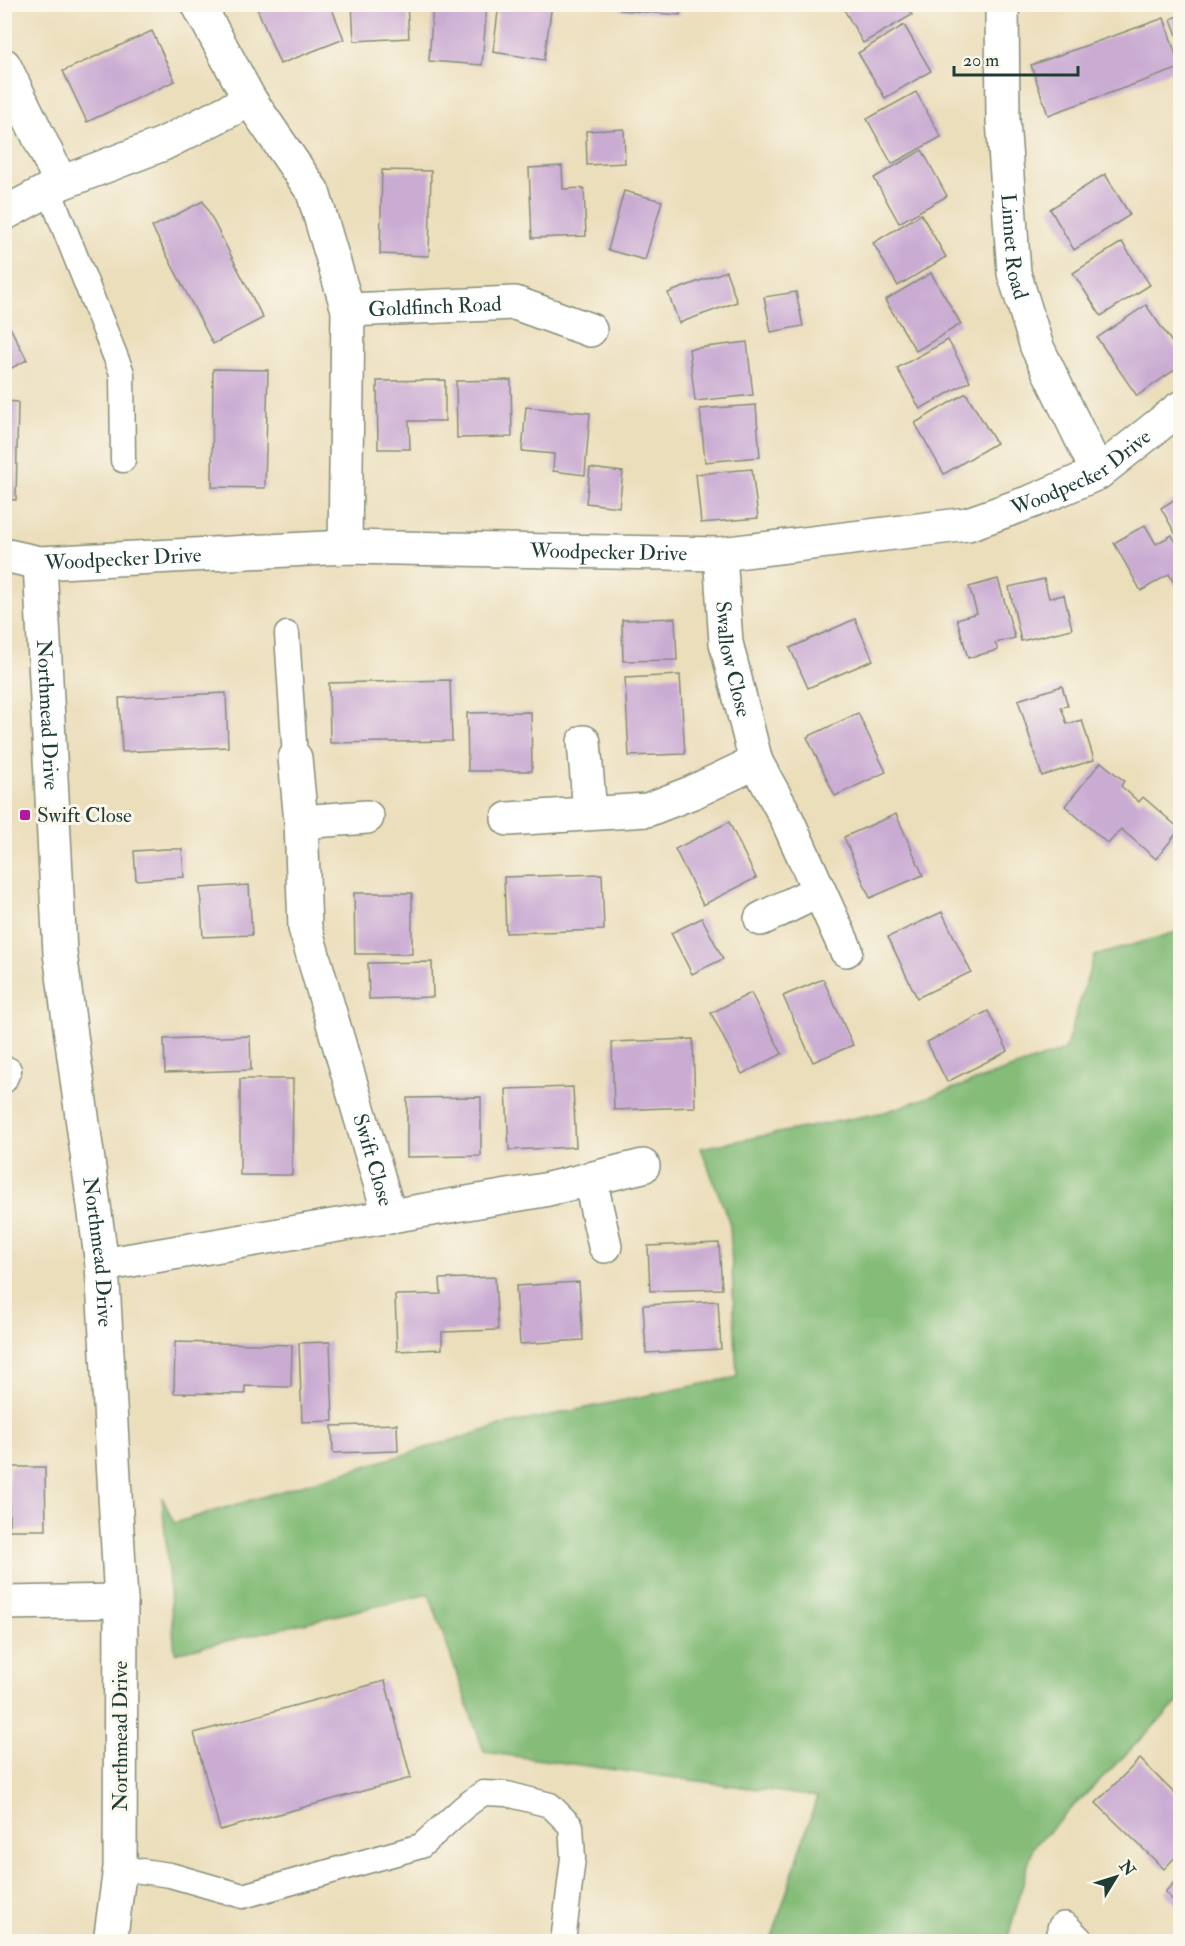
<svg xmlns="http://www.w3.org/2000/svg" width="1185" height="1946" font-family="'IM FELL Double Pica',serif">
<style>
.forest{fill:#84bc78;stroke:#527c56;stroke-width:1.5}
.building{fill:#caacd3}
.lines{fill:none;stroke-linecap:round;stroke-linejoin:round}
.lane-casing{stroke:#858e78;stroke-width:27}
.street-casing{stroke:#858e78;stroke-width:36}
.lane{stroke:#fff;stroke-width:24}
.street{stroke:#fff;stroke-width:33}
.poi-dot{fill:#b5179e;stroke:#fbf7ec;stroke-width:2}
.labels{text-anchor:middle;stroke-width:6;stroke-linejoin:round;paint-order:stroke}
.street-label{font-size:21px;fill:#1f3d34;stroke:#fbf7ec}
.poi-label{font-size:21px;fill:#1f3d34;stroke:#fbf7ec;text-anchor:start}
</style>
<rect width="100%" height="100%" fill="#fbf7ec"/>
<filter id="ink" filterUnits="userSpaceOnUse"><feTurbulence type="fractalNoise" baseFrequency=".0167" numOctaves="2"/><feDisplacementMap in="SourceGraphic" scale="12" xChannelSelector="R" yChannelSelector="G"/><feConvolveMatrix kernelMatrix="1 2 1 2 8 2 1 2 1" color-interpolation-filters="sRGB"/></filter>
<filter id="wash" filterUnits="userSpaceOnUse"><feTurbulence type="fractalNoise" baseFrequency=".008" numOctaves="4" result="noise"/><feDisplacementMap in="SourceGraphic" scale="24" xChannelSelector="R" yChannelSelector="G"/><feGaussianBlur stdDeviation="1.35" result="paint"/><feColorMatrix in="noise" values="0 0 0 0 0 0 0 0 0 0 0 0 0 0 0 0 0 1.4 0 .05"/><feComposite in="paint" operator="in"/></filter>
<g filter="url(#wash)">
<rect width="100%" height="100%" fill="#ebdebb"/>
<!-- forest -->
<polygon class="forest" points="1180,931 1180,1700 1033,1847 1007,1941 771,1941 817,1797 484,1752 429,1594 175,1653 162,1497 174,1523 503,1425 737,1377 730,1224 701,1148 885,1112 1065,1050 1094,956"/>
<g id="blocks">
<!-- building -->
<g class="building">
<polygon points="267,4 330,4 344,39 280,64 257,8"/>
<polygon points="352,4 407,4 409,38 354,41"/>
<polygon points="433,4 487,4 482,65 429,61"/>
<polygon points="499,4 552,4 544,60 493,52"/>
<polygon points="620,4 681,4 680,15 620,10"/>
<polygon points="841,4 906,4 912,15 863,43"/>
<polygon points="1180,15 1180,44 1171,19"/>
<polygon points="1164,18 1180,68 1048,115 1031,65"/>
<polygon points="904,25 931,71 885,98 858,53"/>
<polygon points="152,31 175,81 87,122 63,71"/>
<polygon points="916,92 941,137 892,164 867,119"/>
<polygon points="624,129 625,163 587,165 586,131"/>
<polygon points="922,150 947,196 899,223 874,178"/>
<polygon points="562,166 563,189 584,188 586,236 532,238 529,168"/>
<polygon points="382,170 431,171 429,256 380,254"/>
<polygon points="1105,174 1130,215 1074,250 1050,209"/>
<polygon points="624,191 662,201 645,260 608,250"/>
<polygon points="203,201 263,318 213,344 152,227"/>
<polygon points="921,214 946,257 898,286 873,243"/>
<polygon points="1122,242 1150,285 1101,316 1073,273"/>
<polygon points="726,271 737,302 679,323 668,293"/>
<polygon points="931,273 961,324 916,351 885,300"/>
<polygon points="796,292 803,326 771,332 764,297"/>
<polygon points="1146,305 1180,354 1180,366 1137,396 1097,338"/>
<polygon points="4,316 27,360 4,372"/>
<polygon points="948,340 970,381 920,409 897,368"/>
<polygon points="747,342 753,395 695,401 689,349"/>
<polygon points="213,369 268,370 265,488 212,487"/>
<polygon points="445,380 445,421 409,421 410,449 378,449 377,381"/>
<polygon points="511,380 512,437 457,438 456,381"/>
<polygon points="966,393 996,443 944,474 915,423"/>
<polygon points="4,401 18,402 16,500 4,499"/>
<polygon points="756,405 760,457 705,462 700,409"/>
<polygon points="526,407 590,413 585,475 553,471 554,454 522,451"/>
<polygon points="590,468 623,472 619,507 586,503"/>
<polygon points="752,469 758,518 701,523 696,474"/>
<polygon points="1180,496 1180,542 1161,508"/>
<polygon points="1145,525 1156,544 1172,535 1180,550 1180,582 1175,585 1169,574 1141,591 1114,543"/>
<polygon points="998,579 1015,638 995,643 998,650 968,658 957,619 977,613 969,587"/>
<polygon points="1044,579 1049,598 1064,595 1072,629 1021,641 1009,587"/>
<polygon points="675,618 677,660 623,661 622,620"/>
<polygon points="855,619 873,660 808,688 790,648"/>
<polygon points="680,675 685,754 629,756 625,678"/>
<polygon points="450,680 452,741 330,743 329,683"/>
<polygon points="1062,686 1068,706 1061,707 1067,724 1082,720 1094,760 1042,776 1018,700"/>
<polygon points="226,693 228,747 122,752 119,698"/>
<polygon points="531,712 532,771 468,771 467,713"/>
<polygon points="858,713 886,772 835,796 807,737"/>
<polygon points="1101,762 1124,781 1121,786 1139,802 1143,797 1180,829 1156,859 1121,829 1108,844 1065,806"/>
<polygon points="896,814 923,875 870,898 844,837"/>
<polygon points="729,822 756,878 703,905 675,849"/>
<polygon points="166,849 182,849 184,877 136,880 134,851"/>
<polygon points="602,874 604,930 506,933 504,877"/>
<polygon points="249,885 252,935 203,937 200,888"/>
<polygon points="354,893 412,893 412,954 355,954"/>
<polygon points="942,912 971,972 917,998 888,937"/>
<polygon points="702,918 723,959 692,974 671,933"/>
<polygon points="432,962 433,997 369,999 368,963"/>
<polygon points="823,979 853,1045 813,1062 783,996"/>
<polygon points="751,993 782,1054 742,1074 711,1013"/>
<polygon points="988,1011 1008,1051 947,1082 927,1042"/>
<polygon points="250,1036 251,1070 165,1073 164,1039"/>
<polygon points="693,1039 695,1107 614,1110 612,1042"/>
<polygon points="240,1079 293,1079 292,1175 240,1175"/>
<polygon points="573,1087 576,1147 509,1150 506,1089"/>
<polygon points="481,1097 481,1156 407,1157 407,1098"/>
<polygon points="719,1243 722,1289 650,1291 648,1246"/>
<polygon points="495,1277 498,1330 442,1332 442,1349 397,1351 395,1295 441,1294 440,1279"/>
<polygon points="579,1282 583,1340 520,1344 516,1286"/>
<polygon points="718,1301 721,1349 646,1353 643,1305"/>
<polygon points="175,1342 292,1345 291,1387 245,1386 245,1394 174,1393"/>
<polygon points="330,1342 333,1421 302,1422 299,1343"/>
<polygon points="397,1424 398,1451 333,1453 332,1426"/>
<polygon points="9,1467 45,1467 46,1530 9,1530"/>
<polygon points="385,1681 411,1778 220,1830 194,1733"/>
<polygon points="1140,1759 1180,1799 1180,1852 1164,1869 1096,1803"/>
<polygon points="1180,1876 1180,1908 1165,1892"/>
</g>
</g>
</g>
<g filter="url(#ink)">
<use href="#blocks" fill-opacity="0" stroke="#858e78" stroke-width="1.5"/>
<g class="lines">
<defs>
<g id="lane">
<polyline points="49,190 122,373 123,460"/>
<polyline points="287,634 295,758"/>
<polyline points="4,1068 9,1070 4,1081"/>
<polyline points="120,1868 170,1875 243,1896 421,1846 464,1807 483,1793 507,1794 550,1805 571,1826 573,1858 563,1942"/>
</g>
<g id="street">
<polyline points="198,4 250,100 313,192 348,310 345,547"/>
<path id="s1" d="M1002 4 1003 120 1014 273 1037 347 1098 473"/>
<polyline points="4,65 61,183"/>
<polyline points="4,214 61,183 163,144 250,100"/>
<path id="s2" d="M348 310 515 303 590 330"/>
<path id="s3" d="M720 554 726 643 756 762 785 815 846 950"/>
<path id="s4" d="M4 555 40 563 345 547 720 554 968 524 1033 501 1098 473 1180 408"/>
<path id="s5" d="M40 563 60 953 102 1265 121 1601 120 1868 110 1942"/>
<polyline points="584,742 590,813"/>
<path id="s6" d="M295 758 301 822 305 928 390 1217"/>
<polyline points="508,819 647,810 693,792 756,762"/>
<polyline points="301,822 367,817"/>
<polyline points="761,919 819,891"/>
<polyline points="590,1179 605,1246"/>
<polyline points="102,1265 544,1190 643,1166"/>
<polyline points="4,1603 121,1601"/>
<polyline points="1064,1929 1077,1942"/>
</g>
</defs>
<!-- lane casing -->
<use href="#lane" class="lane-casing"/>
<!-- street casing -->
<use href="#street" class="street-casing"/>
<!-- lane -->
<use href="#lane" class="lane"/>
<!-- street -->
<use href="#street" class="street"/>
</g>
</g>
<!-- markers -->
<rect class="poi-dot" x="19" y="809" width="12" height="12" rx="3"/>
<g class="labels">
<!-- street labels -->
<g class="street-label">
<text dy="7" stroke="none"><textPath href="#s1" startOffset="243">Linnet Road</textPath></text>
<text dy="7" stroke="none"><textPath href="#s2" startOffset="87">Goldfinch Road</textPath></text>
<text dy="7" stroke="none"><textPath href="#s4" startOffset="1092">Woodpecker Drive</textPath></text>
<text dy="7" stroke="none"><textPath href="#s4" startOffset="606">Woodpecker Drive</textPath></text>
<text dy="7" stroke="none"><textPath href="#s4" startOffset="120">Woodpecker Drive</textPath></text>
<text dy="7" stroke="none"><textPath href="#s3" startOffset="106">Swallow Close</textPath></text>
<text dy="7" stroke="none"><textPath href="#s5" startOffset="152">Northmead Drive</textPath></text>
<text dy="7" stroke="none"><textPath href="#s6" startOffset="412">Swift Close</textPath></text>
<text dy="7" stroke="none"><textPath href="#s5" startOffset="692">Northmead Drive</textPath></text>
<text transform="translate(120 1736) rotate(-90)" y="7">Northmead Drive</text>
</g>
<!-- poi labels -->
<g class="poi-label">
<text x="37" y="822">Swift Close</text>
</g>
</g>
<!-- margin -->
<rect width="1185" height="1946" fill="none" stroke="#fbf7ec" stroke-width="24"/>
<!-- north arrow -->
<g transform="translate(1116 1877) rotate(52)" stroke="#fbf7ec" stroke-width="4.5" paint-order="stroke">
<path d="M0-4.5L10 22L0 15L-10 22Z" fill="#1f3d34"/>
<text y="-9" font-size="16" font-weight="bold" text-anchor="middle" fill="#1f3d34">N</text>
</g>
<!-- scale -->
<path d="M954 66v9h124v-9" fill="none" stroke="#1f3d34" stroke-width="3"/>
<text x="963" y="66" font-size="18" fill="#1f3d34" stroke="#fbf7ec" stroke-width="4.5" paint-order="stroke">20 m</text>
</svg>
